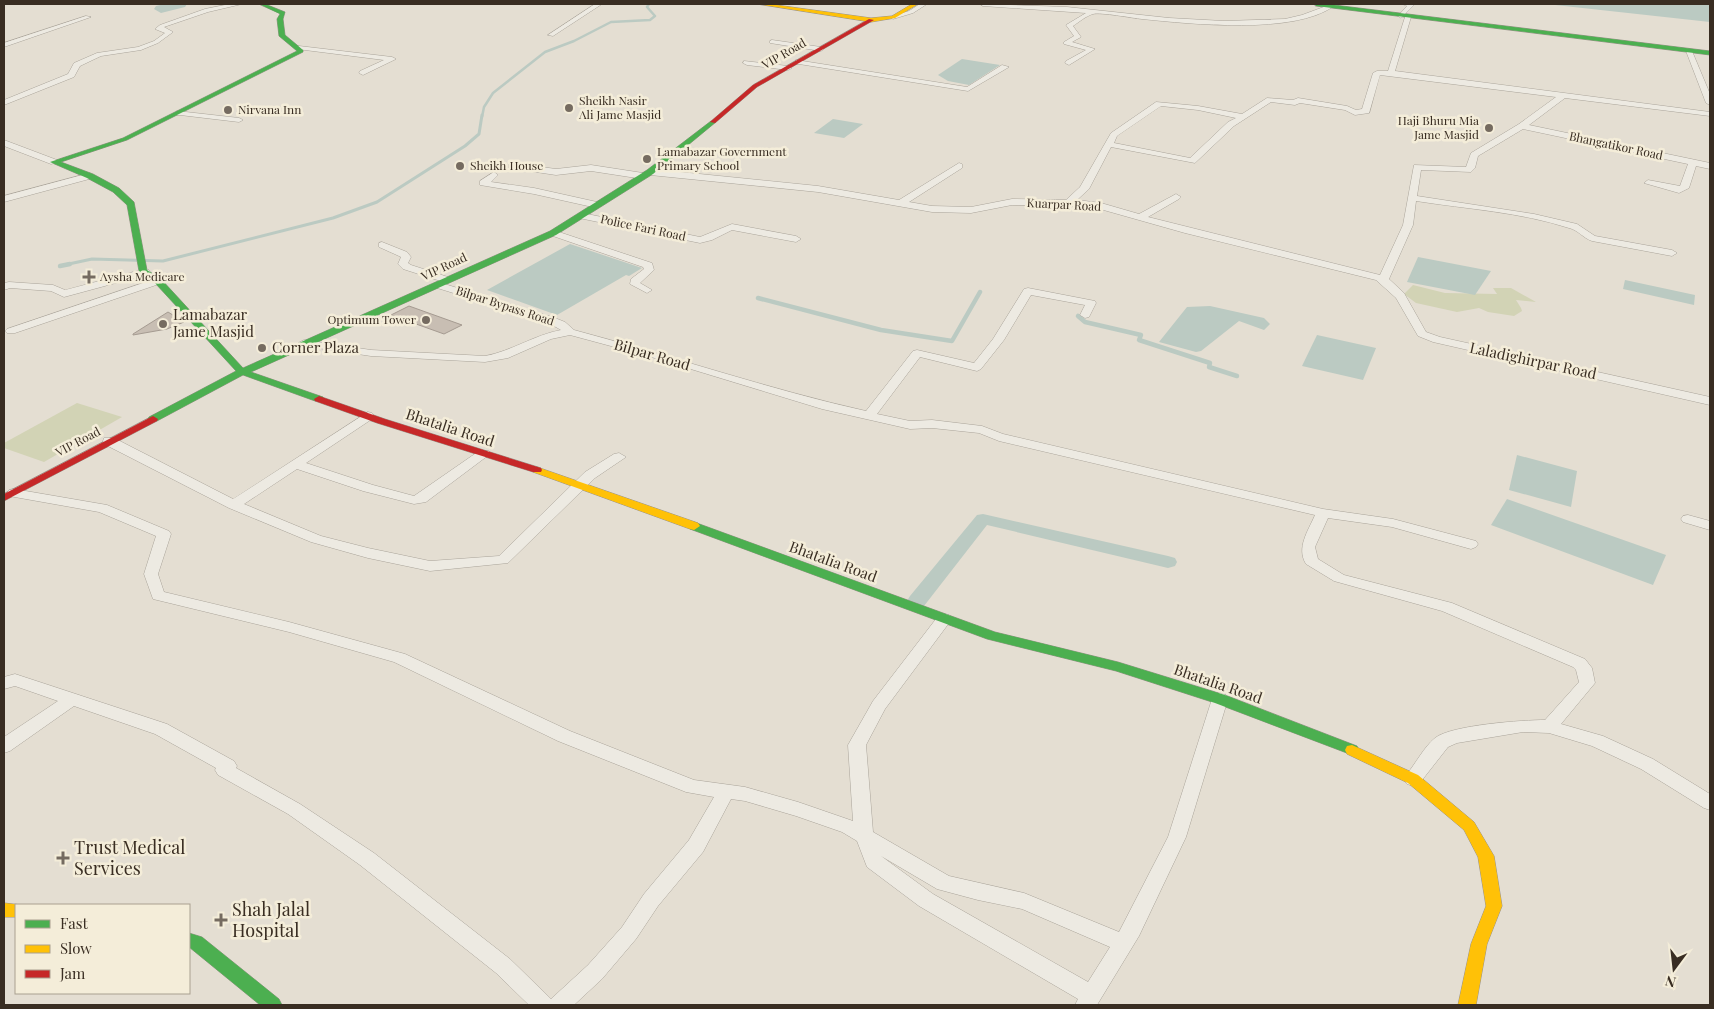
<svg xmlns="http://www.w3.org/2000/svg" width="1714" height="1009" font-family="'Playfair Display',serif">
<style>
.green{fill:#d2d3b5}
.water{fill:#bbcac2}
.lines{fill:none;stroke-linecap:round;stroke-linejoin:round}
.stream-far2{stroke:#bbcac2;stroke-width:2.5}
.stream-far1{stroke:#bbcac2;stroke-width:3}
.stream{stroke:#bbcac2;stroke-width:4.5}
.canal{fill:#bbcac2;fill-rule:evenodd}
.river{fill:#bbcac2;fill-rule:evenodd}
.building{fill:#c8beb3;stroke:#a59b91}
.street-casing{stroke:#aaa49a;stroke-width:1}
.fast-casing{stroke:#9a938a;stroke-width:1}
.slow-casing{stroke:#9a938a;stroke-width:1}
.jam-casing{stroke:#9a938a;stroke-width:1}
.street{fill:#edeae2;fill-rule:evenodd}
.fast{fill:#4caf50;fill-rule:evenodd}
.slow{fill:#ffc107;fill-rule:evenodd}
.jam{fill:#c62828;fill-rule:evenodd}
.poi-dot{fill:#756b60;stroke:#f4edd9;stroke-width:2}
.labels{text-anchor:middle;stroke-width:5;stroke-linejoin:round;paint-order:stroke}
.far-street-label{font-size:12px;fill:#392d22;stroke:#f4edd9}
.far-poi-label{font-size:12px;fill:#392d22;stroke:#f4edd9;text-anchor:start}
.poi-label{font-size:15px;fill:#392d22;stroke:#f4edd9;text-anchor:start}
.street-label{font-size:15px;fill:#392d22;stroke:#f4edd9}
.near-poi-label{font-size:18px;fill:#392d22;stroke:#f4edd9;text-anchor:start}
</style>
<rect width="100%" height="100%" fill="#e4ded2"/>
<!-- green -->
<g class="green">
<polygon points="1413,285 1445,293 1497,294 1493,288 1511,288 1536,302 1516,300 1521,308 1522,311 1514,316 1488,312 1479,308 1457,312 1416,303 1404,294"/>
<polygon points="77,403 122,417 44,462 4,448 4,443"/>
</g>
<!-- water -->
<g class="water">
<polygon points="1546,4 1710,4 1710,22"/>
<polygon points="962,59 1000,65 969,85 948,81 938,75"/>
<polygon points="833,119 863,124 844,138 814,133"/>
<polygon points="570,244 642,268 629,276 626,275 557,315 487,290"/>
<polygon points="1418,257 1491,271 1475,295 1407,282"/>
<polygon points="1625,280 1695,295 1694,305 1623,289"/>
<polygon points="1210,306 1264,318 1270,324 1264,330 1239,321 1201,351 1196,352 1159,342 1187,307"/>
<polygon points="1317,335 1376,348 1363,380 1302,366"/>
<polygon points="1517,455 1577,471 1571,507 1509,490"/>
<polygon points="1507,499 1666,555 1653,585 1491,525"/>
</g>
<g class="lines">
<!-- stream-far2 -->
<polyline class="stream-far2" points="482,117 484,107 493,93 545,52 574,41 611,22 650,20 655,16 647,7 649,4"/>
<!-- stream-far1 -->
<polyline class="stream-far1" points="64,265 92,259 163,261 333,218 377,202 465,146 479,134 482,115"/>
<!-- stream -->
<g class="stream">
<polyline points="60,266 70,264"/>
<polyline points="758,298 881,330 952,341 980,292"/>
<polyline points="1078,316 1085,322 1141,335 1139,340 1210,363 1209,367 1237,376"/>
</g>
<!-- canal -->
<polygon class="canal" points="983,514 1168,556 1175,558 1177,562 1175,566 1168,568 987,525 924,606 917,607 910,606 907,601 910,596 977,515"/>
<!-- river -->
<polygon class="river" points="165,4 187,4 185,7 161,13 154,9 156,6"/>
</g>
<!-- building -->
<g class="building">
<polygon points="409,306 462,325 444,334 391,315"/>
<polygon points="168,312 184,322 167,329 133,335 133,334"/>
</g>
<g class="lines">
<defs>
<g id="street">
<polygon points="230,4 242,4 208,12 164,27 173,32 158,43 141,50 101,56 80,66 74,77 4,105 4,100 68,74 74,63 97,53 138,47 154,41 165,33 155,29 160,25 205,9"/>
<polygon points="595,4 602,4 553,36 548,35"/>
<polygon points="920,4 927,4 913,13 893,19 890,17 909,11"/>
<path d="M980 4 1067 7 1169 18 1224 21 1285 19 1302 15 1329 5 1334 6C1294 35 1191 24 1142 19 1132 18 1101 12 1093 14 1086 16 1079 22 1073 26L1081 37 1072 42 1095 49 1069 65 1065 63 1066 61 1086 50 1064 44V42L1074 36 1066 25 1086 13 983 6Z"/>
<polygon points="1402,4 1414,5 1401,18 1398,16 1407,6"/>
<path d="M1408 15 1411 17 1395 71 1710 112V116L1565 98 1529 125 1710 163V169L1696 166 1689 188 1679 193 1644 183 1648 180 1680 186 1688 164 1523 129 1478 156 1475 168 1471 172 1421 170 1417 196 1534 214 1577 224 1595 236 1672 250 1677 253 1672 256 1592 241C1583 238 1578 230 1569 228 1520 212 1467 209 1416 201L1413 225 1389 279 1404 293 1426 332 1440 337 1710 397V405L1433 342 1418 336 1396 298 1376 280 1185 233 1100 209 1078 206 1012 205 971 213 932 212 818 192 650 175 646 172 650 169 818 186 899 200 959 163 962 164V168L909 202 932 206 971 207 1012 199 1066 200 1080 187 1111 133 1156 102 1198 106 1242 114 1267 98 1293 100 1298 98 1347 106 1356 110 1362 109 1373 73 1377 71H1388L1405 17ZM1380 75 1556 97 1519 124 1471 153 1466 167 1414 165 1403 225 1380 275 1148 217 1179 199 1181 197 1176 194 1139 214 1101 203 1077 200 1089 189 1111 147 1195 163 1234 126 1271 102 1295 105 1300 103 1345 110 1355 115 1369 113ZM1161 106 1198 110 1236 118 1228 122 1190 158 1114 143 1117 136Z"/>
<polygon points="86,16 91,17 4,47 4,43"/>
<polygon points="772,40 821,47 824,49 821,51 770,43 770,41"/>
<polygon points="299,46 392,57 396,59 363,75 359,73 360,71 384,60 297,49 297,47"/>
<polygon points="1689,49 1692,51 1710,94 1710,105 1706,103 1686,51"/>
<polygon points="796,60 967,87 1002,65 1009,67 968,91 799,64 796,64"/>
<polygon points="744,61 788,66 792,68 788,70 747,65 743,63"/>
<polygon points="177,111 239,118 243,120 239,122 180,115 177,115"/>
<polygon points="4,140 57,160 58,162 51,164 4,146"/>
<polygon points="512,163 556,169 591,165 643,173 647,176 643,179 591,171 556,175 509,168 509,164"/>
<polygon points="494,172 498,175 491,182 534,188 597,202 602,205 597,208 534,194 480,185 480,181"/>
<polygon points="90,173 94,176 93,178 4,202 4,196"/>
<polygon points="582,213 700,237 732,224 796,236 801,239 796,242 732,230 712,240 700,243 579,218 577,216"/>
<polygon points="553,230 652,263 654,270 640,283 652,290 647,293 630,284 631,279 644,269 643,267 550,235 548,233"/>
<polygon points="382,242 407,252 411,257 408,263 411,265 451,278 452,280 447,283 403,269 398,264 401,257 399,256 379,247 379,243"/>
<polygon points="145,269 149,270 150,272 149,274 64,297 51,291 10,288 4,290 4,283 9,282 53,285 65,290"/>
<polygon points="158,278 163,281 162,283 15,333 7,333 5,331 7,329"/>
<path d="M438 282 555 318 565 322 574 330C672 356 768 389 866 411L913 351 917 350 974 363 993 339 1024 289 1028 288 1095 301 1096 303 1089 317 1085 318 1080 315 1085 305 1031 295 1004 340 981 369 977 371 920 357 877 414 910 421 932 420 982 426 1003 434 1323 509 1393 519 1476 541 1478 544 1476 547 1471 549 1392 527 1328 518 1315 547 1318 559 1344 575 1452 603 1585 659 1592 668 1595 683 1561 724 1603 736 1653 759 1710 794V810L1704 808 1641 769 1592 746 1549 733 1523 732 1457 743 1448 747 1419 784 1413 786 1407 784 1404 779 1407 774C1416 763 1424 747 1435 738 1451 725 1524 720 1545 720L1579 682 1576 670 1573 667 1442 611 1334 581 1306 564C1296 548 1308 531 1315 515L999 441 979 433 932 428 910 429 822 409 648 356 570 335 551 339 508 358 485 362 371 356 304 346 298 343 304 340 371 350 485 356C512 351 534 335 561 330L547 322 434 287 433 285Z"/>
<polygon points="368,412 372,413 374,416 372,419 306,463 373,485 414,496 479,451 489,451 490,454 426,502 414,504 363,491 297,469 244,504 321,536 368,548 430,561 499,556 585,472 614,454 619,453 626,457 595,478 508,563 430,571 368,558 311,542 229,508 104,444 103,441 104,438 114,438 233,499"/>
<path d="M14 489 107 505 169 531 171 534 158 574 164 592 289 622 405 654 570 731 694 780 745 787 798 802 853 821 848 745 873 701 939 615 944 614 949 615 952 619 949 623 885 709 866 745 873 832 949 876 1024 893 1119 932 1168 837 1212 699 1214 695 1220 693 1226 695 1228 699 1186 837 1139 936 1097 1005H1075L1078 999 919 906 867 867 857 841 842 832 796 816 745 801 731 799 703 852 658 906 636 939 602 979 574 1005H529L496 973 360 865 288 814 218 775 215 770 216 768 155 734 74 706 10 751 4 753V737L58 701 15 686 4 689V677L15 674 167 724 234 761 237 766 236 768 300 804 374 853 510 959 551 999 588 965 622 927 644 894 689 840 714 797 686 792 558 741 394 662 289 632 153 599 144 574 156 536 99 512 9 496 7 493 9 490ZM881 856 937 889 978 900 1022 909 1110 947 1088 982 933 894Z"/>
<polygon points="1688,515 1710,521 1710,530 1683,522 1681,519 1683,516"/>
</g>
<g id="fast">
<polygon points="259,4 265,4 285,12 283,19 285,35 303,50 303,52 127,140 61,162 93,174 119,188 134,202 147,270 161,279 243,368 550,231 647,170 711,121 716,122 653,174 556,235 251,372 323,397 324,399 323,401 315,401 243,375 157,421 149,421 148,419 149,417 236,371 155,283 139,271 127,205 113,192 87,178 50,162 123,138 297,51 279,36 277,19 280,14"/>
<polygon points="1314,4 1326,4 1710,51 1710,55 1316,6"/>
<polygon points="694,522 995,632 1118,662 1225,695 1357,746 1359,750 1357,754 1352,755 1215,703 1116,671 987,639 690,529 688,526"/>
<polygon points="189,933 202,937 279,999 282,1005 260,1005 189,947"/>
</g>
<g id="slow">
<polygon points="757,4 769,4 871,18 892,16 912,4 918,4 895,18 871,22"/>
<polygon points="537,467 698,523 700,526 694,530 690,529 533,472 532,470"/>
<polygon points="1352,745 1418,775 1474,822 1494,856 1502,906 1487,944 1476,1005 1458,1005 1471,944 1486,906 1478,857 1464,830 1408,783 1347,754 1345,750 1347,746"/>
<polygon points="4,903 22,905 16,905 16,917 4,917"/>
</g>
<g id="jam">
<polygon points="869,19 874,20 757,87 715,123 710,122 753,85"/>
<polygon points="319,396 385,419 541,468 542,470 541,472 533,472 377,423 315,401 314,399"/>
<polygon points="153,416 158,419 157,421 4,501 4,494"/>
</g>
</defs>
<!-- street casing -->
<use href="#street" class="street-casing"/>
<!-- fast casing -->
<use href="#fast" class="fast-casing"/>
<!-- slow casing -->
<use href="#slow" class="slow-casing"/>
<!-- jam casing -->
<use href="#jam" class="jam-casing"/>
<!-- street -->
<use href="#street" class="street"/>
<!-- fast -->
<use href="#fast" class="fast"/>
<!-- slow -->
<use href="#slow" class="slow"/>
<!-- jam -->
<use href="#jam" class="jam"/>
</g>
<!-- markers -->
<g class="poi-dot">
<circle cx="569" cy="108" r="5"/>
<circle cx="228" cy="110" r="5"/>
<circle cx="1489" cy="128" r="5"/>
<circle cx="647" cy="159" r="5"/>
<circle cx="460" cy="166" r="5"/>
<path d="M86.5 269.5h5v5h5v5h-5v5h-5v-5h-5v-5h5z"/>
<circle cx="426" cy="320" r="5"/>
<circle cx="163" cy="324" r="5"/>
<circle cx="262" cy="348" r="5"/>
<path d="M60.5 850.5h5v5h5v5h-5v5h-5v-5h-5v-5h5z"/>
<path d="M218.5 912.5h5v5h5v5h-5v5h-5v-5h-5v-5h5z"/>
</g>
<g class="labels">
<!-- far-street labels -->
<g class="far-street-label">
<text transform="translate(784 54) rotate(-30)" y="4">VIP Road</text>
<text transform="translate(1616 146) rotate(12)" y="4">Bhangatikor Road</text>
<text transform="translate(1064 205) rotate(3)" y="4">Kuarpar Road</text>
<text transform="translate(643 228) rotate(12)" y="4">Police Fari Road</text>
<text transform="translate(444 267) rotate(-25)" y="4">VIP Road</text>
<text transform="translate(505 306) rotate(18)" y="4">Bilpar Bypass Road</text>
<text transform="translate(78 442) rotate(-28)" y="4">VIP Road</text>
</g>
<!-- far-poi labels -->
<g class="far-poi-label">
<text x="579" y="105">Sheikh Nasir<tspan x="579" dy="14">Ali Jame Masjid</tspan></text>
<text x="238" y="114">Nirvana Inn</text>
<text x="1479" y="125" text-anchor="end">Haji Bhuru Mia<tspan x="1479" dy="14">Jame Masjid</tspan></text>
<text x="657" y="156">Lamabazar Government<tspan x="657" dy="14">Primary School</tspan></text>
<text x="470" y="170">Sheikh House</text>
<text x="100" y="281">Aysha Medicare</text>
<text x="416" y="324" text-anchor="end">Optimum Tower</text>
</g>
<!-- poi labels -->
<g class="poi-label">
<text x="173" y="320">Lamabazar<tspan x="173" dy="17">Jame Masjid</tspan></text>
<text x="272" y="353">Corner Plaza</text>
</g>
<!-- street labels -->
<g class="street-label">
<text transform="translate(652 355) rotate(16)" y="5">Bilpar Road</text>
<text transform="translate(1533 361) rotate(12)" y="5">Laladighirpar Road</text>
<text transform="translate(450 428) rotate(18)" y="5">Bhatalia Road</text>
<text transform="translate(833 562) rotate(20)" y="5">Bhatalia Road</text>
<text transform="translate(1218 684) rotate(19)" y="5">Bhatalia Road</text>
</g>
<!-- near-poi labels -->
<g class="near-poi-label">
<text x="74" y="854">Trust Medical<tspan x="74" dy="21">Services</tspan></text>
<text x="232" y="916">Shah Jalal<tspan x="232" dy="21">Hospital</tspan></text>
</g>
</g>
<!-- border -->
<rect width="1714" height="1009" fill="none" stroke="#392d22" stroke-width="10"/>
<!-- legend -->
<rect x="15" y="904" width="175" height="90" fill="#f4edd9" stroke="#a9a090"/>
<rect x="25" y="920" width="25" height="8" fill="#4caf50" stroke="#a9a090"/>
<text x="60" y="929" font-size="15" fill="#392d22">Fast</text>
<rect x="25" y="945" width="25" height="8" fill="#ffc107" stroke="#a9a090"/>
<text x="60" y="954" font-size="15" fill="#392d22">Slow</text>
<rect x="25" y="970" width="25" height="8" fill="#c62828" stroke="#a9a090"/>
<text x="60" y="979" font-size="15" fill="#392d22">Jam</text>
<!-- north arrow -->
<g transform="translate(1674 969) rotate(195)" stroke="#f4edd9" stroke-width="4" paint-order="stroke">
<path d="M0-4L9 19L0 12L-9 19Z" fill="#392d22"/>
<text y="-8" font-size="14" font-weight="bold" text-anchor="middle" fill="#392d22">N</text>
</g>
</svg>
